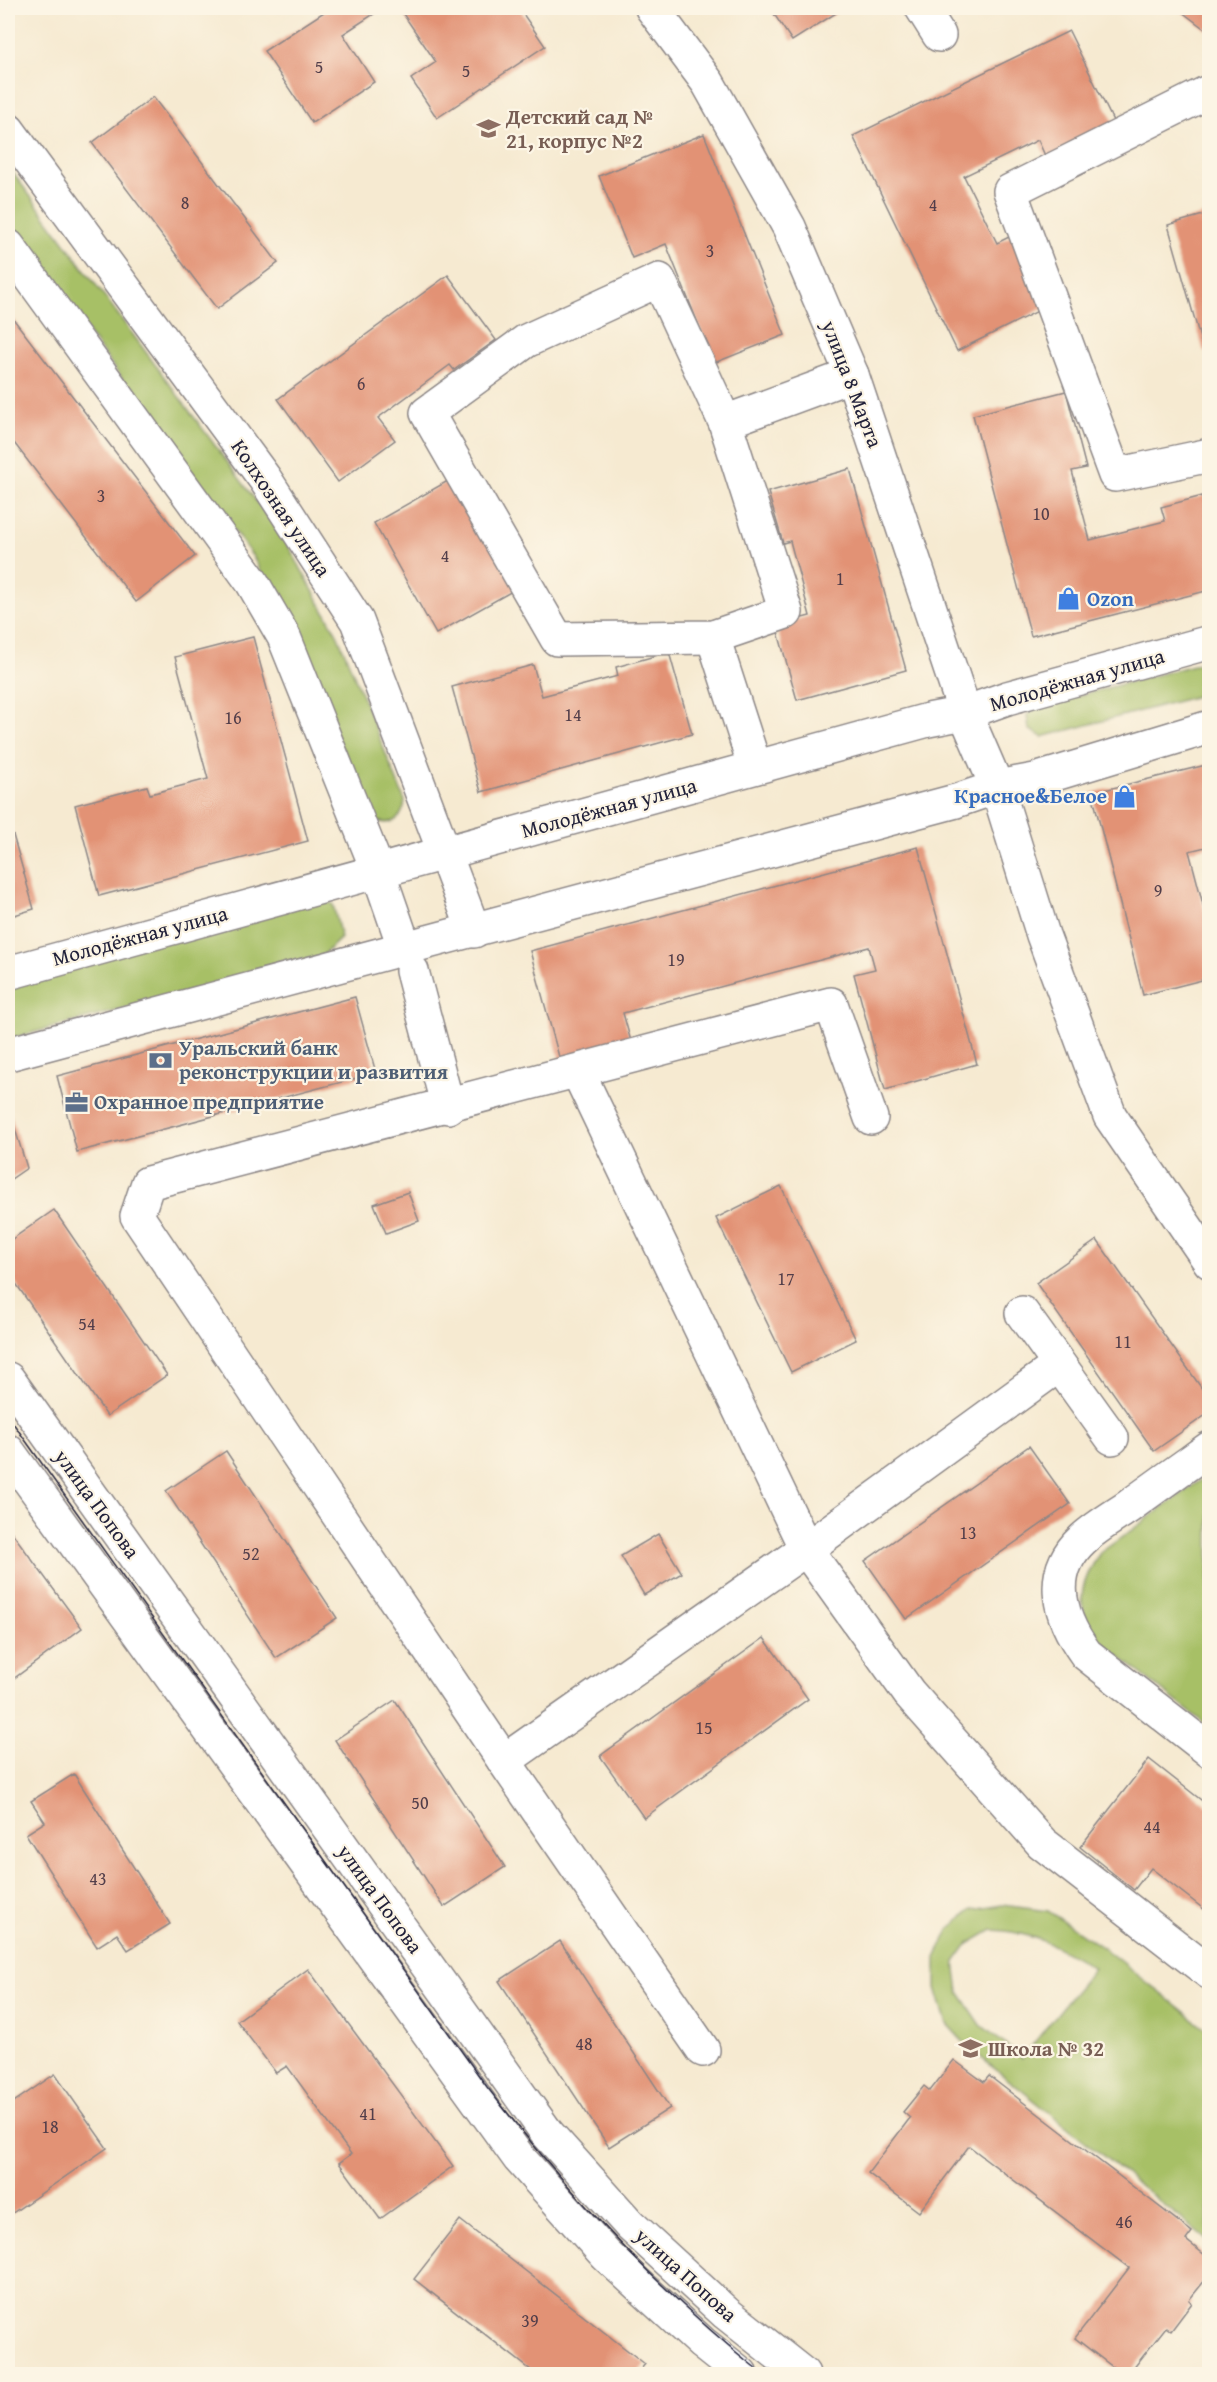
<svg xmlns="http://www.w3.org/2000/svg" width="1217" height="2382" font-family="'Gentium Book Plus',serif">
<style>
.green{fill:#a7c066;stroke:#647150;stroke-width:1.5;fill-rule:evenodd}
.building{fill:#e29275}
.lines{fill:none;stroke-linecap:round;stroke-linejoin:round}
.minor-casing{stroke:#8c8686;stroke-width:36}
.minor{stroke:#fff;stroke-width:33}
.tram{stroke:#22223b;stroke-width:1.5}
.labels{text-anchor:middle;stroke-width:4.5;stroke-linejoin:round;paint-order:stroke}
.number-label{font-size:18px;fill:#523e4a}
.education-label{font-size:21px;font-weight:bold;fill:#785e54;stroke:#fcf5e5;text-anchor:start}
.street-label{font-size:21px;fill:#22223b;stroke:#fcf5e5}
.shop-label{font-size:21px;font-weight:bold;fill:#366cbe;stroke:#fcf5e5;text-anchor:start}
.service-label{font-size:21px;font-weight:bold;fill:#4e5e75;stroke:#fcf5e5;text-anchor:start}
</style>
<rect width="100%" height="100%" fill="#fcf5e5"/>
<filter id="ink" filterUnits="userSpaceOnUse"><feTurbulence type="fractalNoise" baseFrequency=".0167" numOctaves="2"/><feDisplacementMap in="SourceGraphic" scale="12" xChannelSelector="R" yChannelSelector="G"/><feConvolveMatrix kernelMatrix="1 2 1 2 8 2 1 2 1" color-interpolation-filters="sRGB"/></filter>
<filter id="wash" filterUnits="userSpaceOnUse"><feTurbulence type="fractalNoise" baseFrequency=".008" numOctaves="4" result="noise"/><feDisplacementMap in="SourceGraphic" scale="24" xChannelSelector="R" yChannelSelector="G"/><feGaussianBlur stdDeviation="1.35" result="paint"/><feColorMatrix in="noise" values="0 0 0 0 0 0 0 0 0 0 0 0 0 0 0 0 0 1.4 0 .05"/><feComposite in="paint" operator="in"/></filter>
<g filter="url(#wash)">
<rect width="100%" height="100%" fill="#f6ead1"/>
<!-- green -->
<g class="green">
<path d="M8 166 285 540 338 636 405 801C403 818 392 828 375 820L254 558 8 224Z"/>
<polygon points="1209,661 1209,693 1042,737 1029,729 1027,715 1036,707"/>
<polygon points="310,898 333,904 341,938 320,958 8,1039 8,984"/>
<path d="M1209 1474V1727L1098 1640C1075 1606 1078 1586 1100 1553Z"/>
<path d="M1002 1905 1048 1911 1106 1950 1209 2031V2241L969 2048 947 2024 936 1988V1958L950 1928 972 1910ZM992 1930C1030 1931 1062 1948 1094 1968L1022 2058 981 2025 959 1992 955 1962 968 1944Z"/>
</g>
<g id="blocks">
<!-- building -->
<g class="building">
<polygon points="330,8 383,8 343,34 374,82 312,123 264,51"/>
<polygon points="399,8 519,8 545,46 437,118 411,79 436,62"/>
<polygon points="770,8 844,8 792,41"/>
<polygon points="1177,8 1210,8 1210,26 1206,30"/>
<polygon points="1069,31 1115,125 1046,158 1038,140 964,176 997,243 1013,235 1048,306 957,351 853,136"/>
<polygon points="153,97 278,263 217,309 92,143"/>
<polygon points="704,134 785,335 714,363 666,244 632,258 599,176"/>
<polygon points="1210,213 1210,350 1204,352 1168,225"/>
<polygon points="448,275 496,340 454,370 450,365 378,418 395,440 338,482 278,399"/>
<polygon points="8,312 195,556 136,602 8,435"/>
<polygon points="1066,391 1086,468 1072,471 1090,540 1165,521 1161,507 1210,494 1210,590 1031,636 973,415"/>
<polygon points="850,469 906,670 797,700 776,625 810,616 790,541 783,543 768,492"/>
<polygon points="453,478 516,589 436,634 374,523"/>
<polygon points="253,637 308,841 99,896 75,805 147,786 150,794 208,779 175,657"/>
<polygon points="669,652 692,734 481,792 452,687 533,665 542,696 618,676 616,667"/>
<polygon points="1210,764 1210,846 1189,851 1210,931 1210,978 1143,995 1092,793"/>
<polygon points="13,835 34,909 8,917 8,836"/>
<polygon points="918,847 977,1064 885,1090 854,974 875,969 869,947 623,1013 632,1045 561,1064 530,951"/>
<polygon points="355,997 376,1073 77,1152 57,1076"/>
<polygon points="8,1106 27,1168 8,1181"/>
<polygon points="781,1186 856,1340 791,1372 716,1218"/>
<polygon points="408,1192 419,1221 386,1233 374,1204"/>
<polygon points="54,1210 167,1375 107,1416 8,1272 8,1242"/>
<polygon points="1097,1240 1210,1400 1210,1412 1154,1451 1036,1283"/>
<polygon points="1029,1446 1070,1504 906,1619 865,1561"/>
<polygon points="226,1451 337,1618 276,1658 166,1491"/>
<polygon points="8,1527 82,1628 9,1682 8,1680"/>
<polygon points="658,1534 682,1573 644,1595 621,1556"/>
<polygon points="764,1638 808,1699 644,1818 600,1756"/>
<polygon points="395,1700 505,1867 444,1907 335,1740"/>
<polygon points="1149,1759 1210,1807 1210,1914 1151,1868 1134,1890 1080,1847"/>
<polygon points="74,1774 170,1924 128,1950 117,1934 97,1947 26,1834 45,1822 31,1801"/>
<polygon points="560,1941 670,2108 609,2147 499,1981"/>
<polygon points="308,1969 453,2166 380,2219 339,2163 351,2154 287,2066 276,2073 237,2021"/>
<polygon points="954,2060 984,2082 989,2076 1192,2232 1186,2240 1210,2259 1210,2274 1189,2300 1192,2303 1171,2331 1166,2327 1129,2374 1122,2374 1075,2338 1129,2268 969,2146 919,2212 868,2173 910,2118 903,2112 924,2086 930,2091"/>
<polygon points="55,2074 107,2148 8,2216 8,2106"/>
<polygon points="460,2220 645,2364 637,2374 536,2374 414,2279"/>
</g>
</g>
</g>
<g filter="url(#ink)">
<use href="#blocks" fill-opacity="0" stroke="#8c8686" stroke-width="1.5"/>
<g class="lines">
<defs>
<g id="minor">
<polyline points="652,8 708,83 789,227 852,375 965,713 997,787 1043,935 1110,1116 1210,1262"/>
<polyline points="922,8 939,35"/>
<polyline points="1210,91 1010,191 1115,475 1210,455"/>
<polyline points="8,130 265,479 357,621 474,931"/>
<polyline points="8,246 252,582 284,637 378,871 405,949"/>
<polyline points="725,422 786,612 713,637 557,639 427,413 526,341 659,280 725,422 852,375"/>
<polyline points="713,637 755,767"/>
<polyline points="412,971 448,1107"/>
<polyline points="8,973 928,720 965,713 1007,698 1210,642"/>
<polyline points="8,1054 956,801 997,787 1035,780 1210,727"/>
<polyline points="578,1072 806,1549 909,1693 1042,1843 1210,1973"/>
<polyline points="1022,1313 1112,1438"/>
<polyline points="8,1379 547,2133 630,2225 726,2313 803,2374"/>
<path d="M1210 1448C1182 1468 1155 1487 1128 1507 1113 1517 1096 1527 1083 1539 1045 1574 1060 1618 1086 1654L1210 1751"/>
<polyline points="8,1451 519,2158 606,2255 702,2343 741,2374"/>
<polyline points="504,1761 806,1549 1059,1365"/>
<polyline points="703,2050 504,1761 137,1216 148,1183 831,1004 871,1118"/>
</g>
</defs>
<!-- minor casing -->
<use href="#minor" class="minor-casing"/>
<!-- minor -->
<use href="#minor" class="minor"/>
<!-- tram -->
<path class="tram" d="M8 1416 487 2087C569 2193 658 2291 763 2374"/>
</g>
</g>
<!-- icons -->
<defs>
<symbol id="school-bare" viewBox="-9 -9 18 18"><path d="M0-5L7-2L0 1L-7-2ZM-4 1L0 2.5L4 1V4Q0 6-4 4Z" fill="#8d6e63" stroke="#fcf5e5" stroke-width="2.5" paint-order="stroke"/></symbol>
<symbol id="shop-bare" viewBox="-9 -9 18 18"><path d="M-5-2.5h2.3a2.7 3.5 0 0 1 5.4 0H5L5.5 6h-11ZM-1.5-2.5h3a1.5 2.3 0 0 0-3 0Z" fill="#3f7fe0" stroke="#fcf5e5" stroke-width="2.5" paint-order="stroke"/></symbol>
<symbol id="bank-bare" viewBox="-9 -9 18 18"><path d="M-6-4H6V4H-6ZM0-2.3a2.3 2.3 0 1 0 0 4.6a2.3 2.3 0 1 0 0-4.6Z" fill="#5c6f8a" stroke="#fcf5e5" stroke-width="2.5" paint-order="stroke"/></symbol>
<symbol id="office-bare" viewBox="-9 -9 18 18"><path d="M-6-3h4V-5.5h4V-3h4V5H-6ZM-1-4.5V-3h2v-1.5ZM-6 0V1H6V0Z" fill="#5c6f8a" stroke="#fcf5e5" stroke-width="2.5" paint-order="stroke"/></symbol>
</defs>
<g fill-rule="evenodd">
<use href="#school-bare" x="472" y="112" width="33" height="33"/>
<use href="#shop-bare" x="1052" y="582" width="33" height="33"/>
<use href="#shop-bare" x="1108" y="780" width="33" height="33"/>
<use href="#bank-bare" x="144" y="1044" width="33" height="33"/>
<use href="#office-bare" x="60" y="1086" width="33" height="33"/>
<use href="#school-bare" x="954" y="2032" width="33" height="33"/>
</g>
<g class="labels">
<!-- number labels -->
<g class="number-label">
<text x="319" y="73">5</text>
<text x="466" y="77">5</text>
<text x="185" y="209">8</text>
<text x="933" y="211">4</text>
<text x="710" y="257">3</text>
<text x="361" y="390">6</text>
<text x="101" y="502">3</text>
<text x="1041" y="520">10</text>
<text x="445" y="562">4</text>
<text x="840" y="585">1</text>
<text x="573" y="721">14</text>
<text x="233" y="724">16</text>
<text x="1158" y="897">9</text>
<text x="676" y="966">19</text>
<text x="786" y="1285">17</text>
<text x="87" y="1330">54</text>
<text x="1123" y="1348">11</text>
<text x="968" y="1539">13</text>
<text x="251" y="1560">52</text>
<text x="704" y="1734">15</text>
<text x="420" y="1809">50</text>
<text x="1152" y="1833">44</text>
<text x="98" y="1885">43</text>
<text x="584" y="2050">48</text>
<text x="368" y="2120">41</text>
<text x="50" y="2133">18</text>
<text x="1124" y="2228">46</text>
<text x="530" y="2327">39</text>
</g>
<!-- education labels -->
<g class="education-label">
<text x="506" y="124">Детский сад №<tspan x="506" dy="24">21, корпус №2</tspan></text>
<text x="988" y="2056">Школа № 32</text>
</g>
<!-- street labels -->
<g class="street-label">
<text transform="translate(852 384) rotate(69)" y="7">улица 8 Марта</text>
<text transform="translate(281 508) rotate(56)" y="7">Колхозная улица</text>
<text transform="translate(1077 680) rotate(-16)" y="7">Молодёжная улица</text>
<text transform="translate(609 808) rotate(-15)" y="7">Молодёжная улица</text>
<text transform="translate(140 936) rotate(-15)" y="7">Молодёжная улица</text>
<text transform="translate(97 1504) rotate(54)" y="7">улица Попова</text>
<text transform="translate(380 1899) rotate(54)" y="7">улица Попова</text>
<text transform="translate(686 2275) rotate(42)" y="7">улица Попова</text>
</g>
<!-- shop labels -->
<g class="shop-label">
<text x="1087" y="606">Ozon</text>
<text x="1107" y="803" text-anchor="end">Красное&amp;Белое</text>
</g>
<!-- service labels -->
<g class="service-label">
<text x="179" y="1055">Уральский банк<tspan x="179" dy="24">реконструкции и развития</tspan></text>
<text x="94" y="1109">Охранное предприятие</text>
</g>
</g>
<!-- margin -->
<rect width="1217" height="2382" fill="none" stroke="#fcf5e5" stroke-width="30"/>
</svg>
